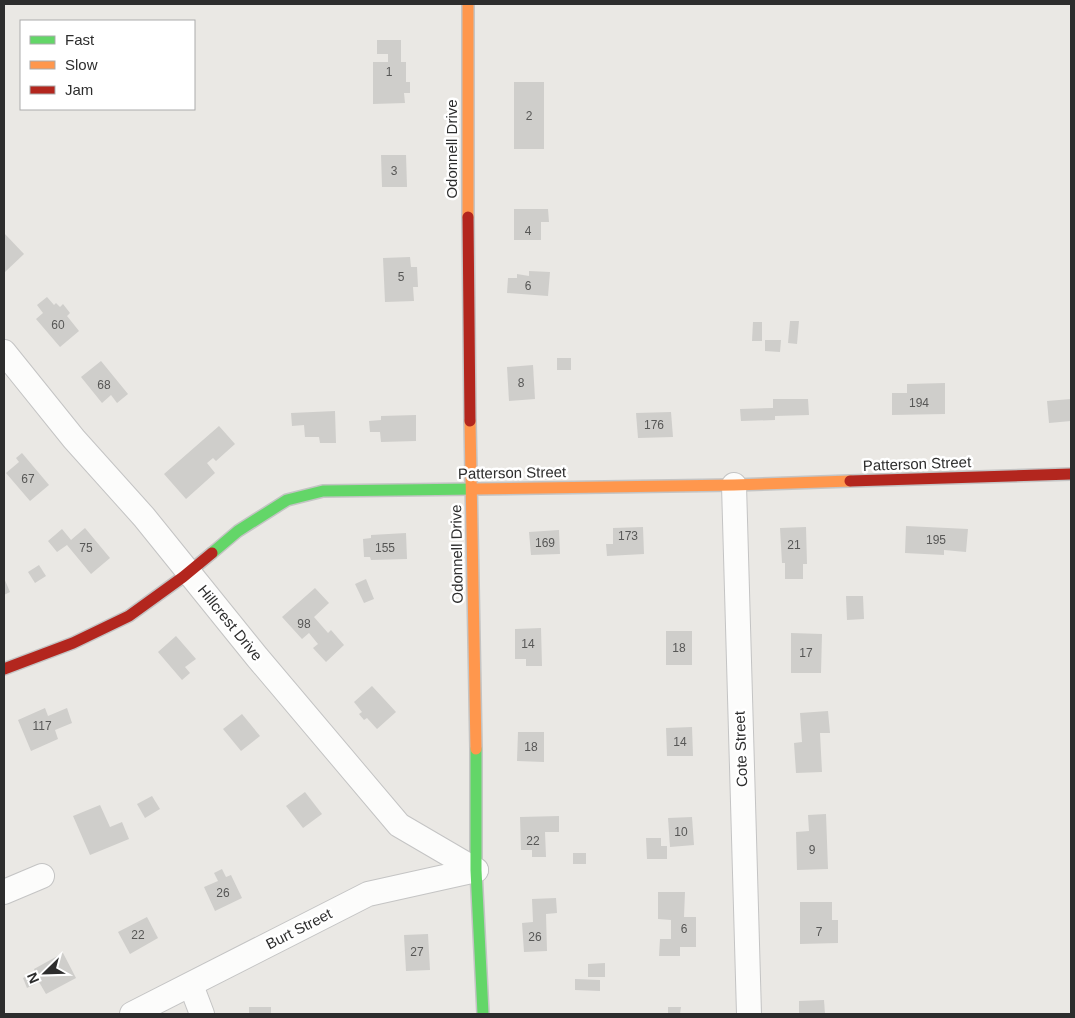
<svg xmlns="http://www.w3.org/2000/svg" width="1075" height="1018" font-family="Helvetica,sans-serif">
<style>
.building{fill:#cfcecb}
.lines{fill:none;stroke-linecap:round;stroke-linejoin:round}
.street-casing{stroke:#c4c4c4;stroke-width:26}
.fast-casing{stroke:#c4c4c4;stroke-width:14}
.slow-casing{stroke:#c4c4c4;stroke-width:14}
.jam-casing{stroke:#c4c4c4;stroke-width:14}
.street{stroke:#fcfcfb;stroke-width:24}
.fast{stroke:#63d668;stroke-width:11}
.slow{stroke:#ff974d;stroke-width:11}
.jam{stroke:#b3261e;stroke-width:11}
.labels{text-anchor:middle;stroke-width:5;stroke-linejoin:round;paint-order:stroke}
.number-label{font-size:12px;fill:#575756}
.street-label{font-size:15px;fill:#2d2d2d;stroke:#fff}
</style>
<rect width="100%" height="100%" fill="#eae8e4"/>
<!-- building -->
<g class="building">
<polygon points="377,40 401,40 401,62 406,62 406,82 410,82 410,93 404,93 405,103 373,104 373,62 388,62 388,54 377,54"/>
<rect x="514" y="82" width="30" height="67"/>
<polygon points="381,155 406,155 407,187 382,187"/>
<polygon points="514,209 548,209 549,222 541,222 541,240 514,240"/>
<polygon points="4,233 24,254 5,272 4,270"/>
<polygon points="410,257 411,267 417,267 418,287 413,287 414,301 385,302 383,258"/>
<polygon points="529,271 550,272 548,296 507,293 508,278 517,278 517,274 529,276"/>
<polygon points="47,297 54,305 56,303 60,307 63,304 70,313 67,316 79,331 60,347 36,319 43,313 37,305"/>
<polygon points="790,321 799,321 797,344 788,343"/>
<polygon points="753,322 762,322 762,341 752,341"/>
<polygon points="765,340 781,340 780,352 765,351"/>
<rect x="557" y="358" width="14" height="12"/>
<polygon points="101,361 128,394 117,403 111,395 102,403 81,377"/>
<polygon points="533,365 535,399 509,401 507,367"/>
<polygon points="945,383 945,414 892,415 892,393 907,393 907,384"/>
<polygon points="773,399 808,399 809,415 775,416 775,420 741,421 740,409 773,408"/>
<polygon points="1071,399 1071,421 1049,423 1047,401"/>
<polygon points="335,411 336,443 320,443 319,437 305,437 304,425 292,426 291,413"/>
<polygon points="671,412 673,437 638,438 636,413"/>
<polygon points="416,415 416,441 381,442 380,432 370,432 369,421 381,420 381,416"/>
<polygon points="219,426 235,444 216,461 213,458 207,463 215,473 186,499 164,474"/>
<polygon points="22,453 49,485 30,501 6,473 19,462 16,458"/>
<polygon points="906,526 968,529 966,552 944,550 944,555 905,553"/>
<polygon points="643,527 644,554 607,556 606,544 613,544 613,528"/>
<polygon points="806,527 807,564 803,564 803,579 785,579 785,563 782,563 780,528"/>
<polygon points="85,528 110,558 91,574 67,545 57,552 48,541 62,529 71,540"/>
<polygon points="559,530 560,554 531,555 529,532"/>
<polygon points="406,533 407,559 371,560 370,557 364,557 363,539 371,538 371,535"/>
<polygon points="39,565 46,576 35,583 28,572"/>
<polygon points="4,578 10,592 4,595"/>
<polygon points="366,579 374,599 364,603 355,584"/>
<polygon points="315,588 329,603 314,617 328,633 331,630 344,645 326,662 313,648 318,644 309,633 302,639 282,617"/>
<polygon points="846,596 863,596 864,619 847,620"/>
<polygon points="541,628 542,666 526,666 526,659 515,659 515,629"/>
<rect x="666" y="631" width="26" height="34"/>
<polygon points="791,633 822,634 821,673 791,673"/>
<polygon points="176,636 196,659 185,667 190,673 182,680 158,652"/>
<polygon points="372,686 396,712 377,729 367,718 364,720 359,714 362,712 354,702"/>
<polygon points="45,708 48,716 67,708 72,723 55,730 58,739 31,751 18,720"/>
<polygon points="828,711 830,733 820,733 822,772 796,773 794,743 802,742 800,713"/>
<polygon points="242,714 260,736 241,751 223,729"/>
<polygon points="692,727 693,756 667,756 666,728"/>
<polygon points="518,732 544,732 544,762 517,761"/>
<polygon points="305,792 322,814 303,828 286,806"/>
<polygon points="152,796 160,809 145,818 137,804"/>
<polygon points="100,805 110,827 122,822 129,839 90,855 73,816"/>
<polygon points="826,814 828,869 797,870 796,832 809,831 808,815"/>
<polygon points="559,816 559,832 545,832 546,857 532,857 532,850 521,850 520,817"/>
<polygon points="692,817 694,845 670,847 668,818"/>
<polygon points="646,838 661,838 661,846 667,846 667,859 647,859"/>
<rect x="573" y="853" width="13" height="11"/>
<polygon points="222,869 226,877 231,875 242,898 215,911 204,887 218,881 214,873"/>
<polygon points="658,892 685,892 684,917 696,917 696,947 680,947 680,956 659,956 660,939 671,939 671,920 658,919"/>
<polygon points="556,898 557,913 546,914 547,951 524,952 522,923 533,922 532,899"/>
<polygon points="800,902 832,902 832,920 838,920 838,943 800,944"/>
<polygon points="147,917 158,938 130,954 118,932"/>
<polygon points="428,934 430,970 406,971 404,935"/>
<polygon points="63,953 76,978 46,994 39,982 27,988 23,978 35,972 34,969"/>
<polygon points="605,963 605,977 588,977 588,964"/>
<polygon points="575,979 600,980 600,991 575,990"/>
<polygon points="824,1000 825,1014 799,1014 799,1001"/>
<rect x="249" y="1007" width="22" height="7"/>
<polygon points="668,1007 681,1007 680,1014 668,1014"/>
</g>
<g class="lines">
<defs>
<g id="street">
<polyline points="4,352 74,439 144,517 257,657 399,825 476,870"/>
<polyline points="734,485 749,1014"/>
<polyline points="4,892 42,876"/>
<polyline points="191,985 202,1014"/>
<polyline points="132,1014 368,894 476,870"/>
</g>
<g id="fast">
<polyline points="212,553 238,531 287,500 323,491 474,489"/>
<polyline points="476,749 476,870 483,1014"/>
</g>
<g id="slow">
<polyline points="468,217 468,4"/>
<polyline points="470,421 476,749"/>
<polyline points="474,489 734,485 850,481"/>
</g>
<g id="jam">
<polyline points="468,217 470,421"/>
<polyline points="850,481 1071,474"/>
<polyline points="4,669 73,643 129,616 183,577 212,553"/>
</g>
</defs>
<!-- street casing -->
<use href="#street" class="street-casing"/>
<!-- fast casing -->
<use href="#fast" class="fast-casing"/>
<!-- slow casing -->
<use href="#slow" class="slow-casing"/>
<!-- jam casing -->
<use href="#jam" class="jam-casing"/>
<!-- street -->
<use href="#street" class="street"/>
<!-- fast -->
<use href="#fast" class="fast"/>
<!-- slow -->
<use href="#slow" class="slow"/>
<!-- jam -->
<use href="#jam" class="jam"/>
</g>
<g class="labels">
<!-- number labels -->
<g class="number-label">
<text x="389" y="76">1</text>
<text x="529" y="120">2</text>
<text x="394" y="175">3</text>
<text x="528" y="235">4</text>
<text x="401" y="281">5</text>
<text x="528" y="290">6</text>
<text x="58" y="329">60</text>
<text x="521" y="387">8</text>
<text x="104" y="389">68</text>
<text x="919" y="407">194</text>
<text x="654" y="429">176</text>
<text x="28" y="483">67</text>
<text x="628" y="540">173</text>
<text x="936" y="544">195</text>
<text x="545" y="547">169</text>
<text x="794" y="549">21</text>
<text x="86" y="552">75</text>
<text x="385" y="552">155</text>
<text x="304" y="628">98</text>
<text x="528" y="648">14</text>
<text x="679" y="652">18</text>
<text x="806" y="657">17</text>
<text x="42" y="730">117</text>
<text x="680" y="746">14</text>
<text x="531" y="751">18</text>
<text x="681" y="836">10</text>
<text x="533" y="845">22</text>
<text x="812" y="854">9</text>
<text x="223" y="897">26</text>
<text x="684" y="933">6</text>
<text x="819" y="936">7</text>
<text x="138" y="939">22</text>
<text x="535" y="941">26</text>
<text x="417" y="956">27</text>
</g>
<!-- street labels -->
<g class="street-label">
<text transform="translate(452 149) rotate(-90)" y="5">Odonnell Drive</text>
<text transform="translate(917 464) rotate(-2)" y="5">Patterson Street</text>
<text transform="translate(512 473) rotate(-1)" y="5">Patterson Street</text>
<text transform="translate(457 554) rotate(-91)" y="5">Odonnell Drive</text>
<text transform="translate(230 623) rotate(51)" y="5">Hillcrest Drive</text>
<text transform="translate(741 749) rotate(-92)" y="5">Cote Street</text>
<text transform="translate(299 929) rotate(-27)" y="5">Burt Street</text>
</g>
</g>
<!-- border -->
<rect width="1075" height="1018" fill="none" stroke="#2d2d2d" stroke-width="10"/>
<!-- legend -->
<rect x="20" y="20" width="175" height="90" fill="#ffffff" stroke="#ababab"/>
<rect x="30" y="36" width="25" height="8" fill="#63d668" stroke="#ababab"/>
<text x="65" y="45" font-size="15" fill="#2d2d2d">Fast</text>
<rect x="30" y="61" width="25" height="8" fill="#ff974d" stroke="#ababab"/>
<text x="65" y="70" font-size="15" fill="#2d2d2d">Slow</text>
<rect x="30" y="86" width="25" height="8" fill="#b3261e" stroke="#ababab"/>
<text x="65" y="95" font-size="15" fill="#2d2d2d">Jam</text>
<!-- north arrow -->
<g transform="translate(45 973) rotate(247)" stroke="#ffffff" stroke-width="4" paint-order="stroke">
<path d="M0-4L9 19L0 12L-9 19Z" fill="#2d2d2d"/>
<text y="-8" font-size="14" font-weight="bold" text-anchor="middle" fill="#2d2d2d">N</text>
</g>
</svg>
